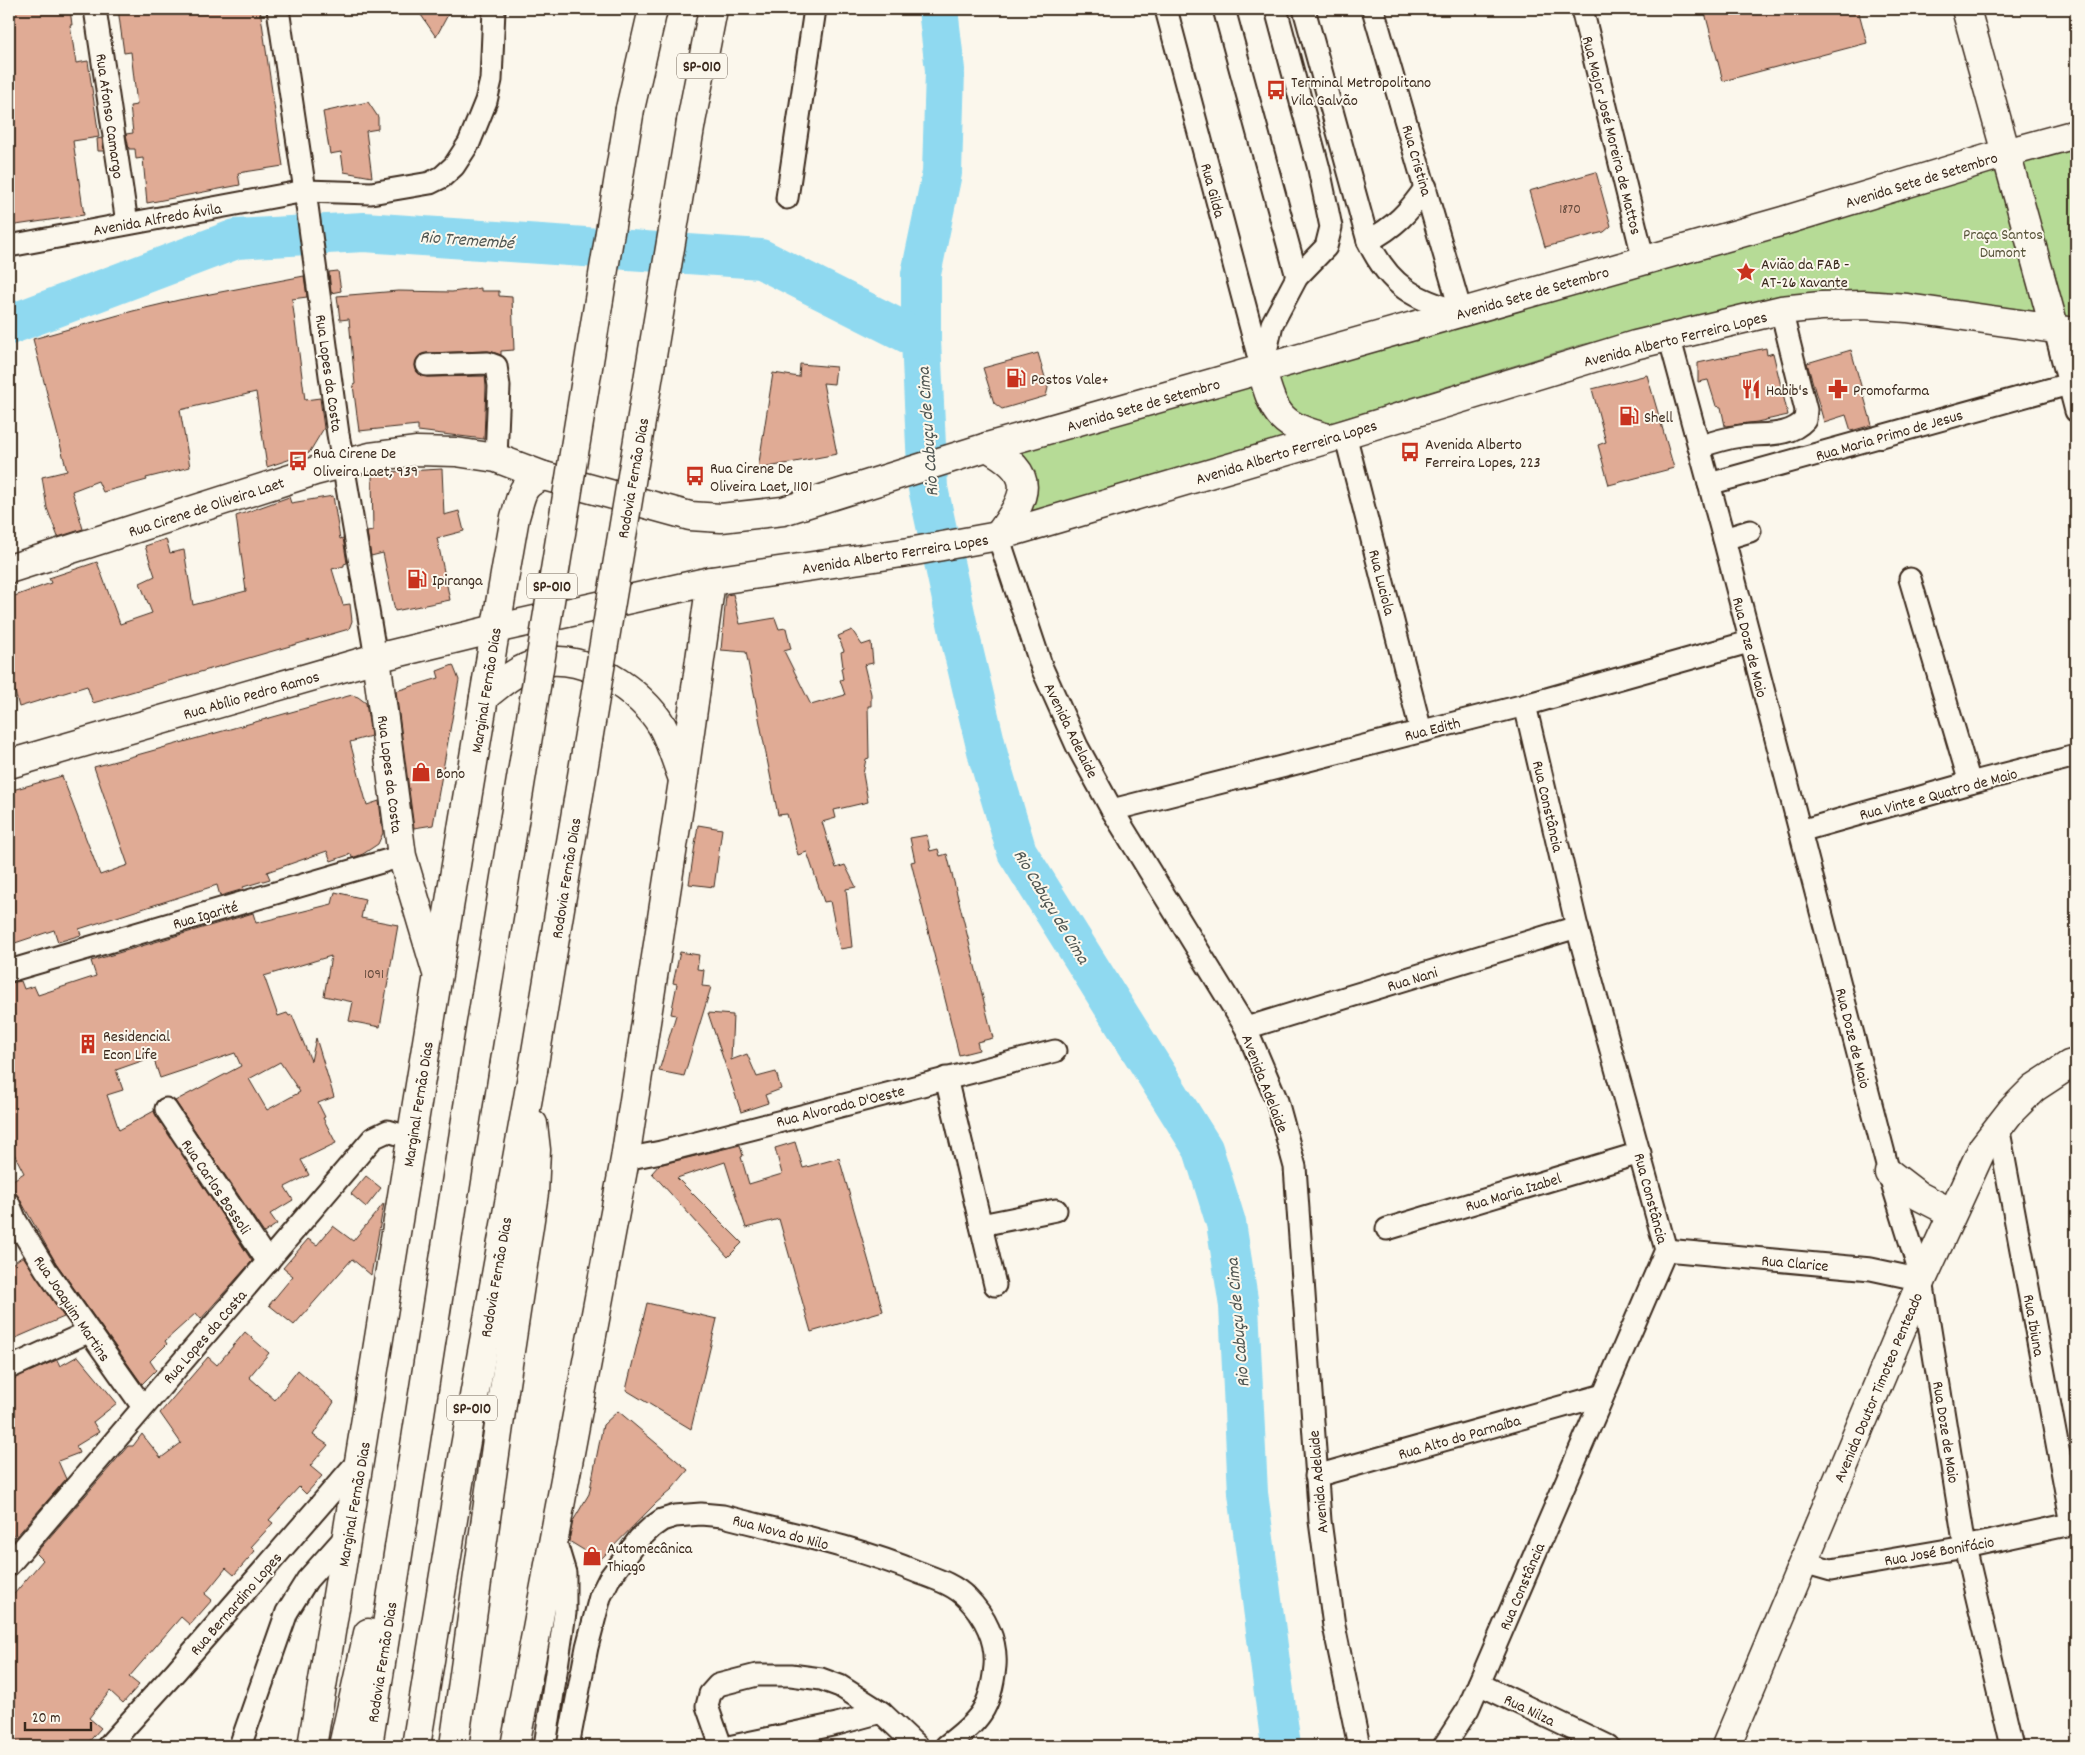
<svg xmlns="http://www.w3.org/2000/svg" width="2085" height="1755" font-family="Dekko,sans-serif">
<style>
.green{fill:#b6db96;stroke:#78825a}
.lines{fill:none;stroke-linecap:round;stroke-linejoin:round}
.river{stroke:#8fd9f0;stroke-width:40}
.building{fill:#e0ab95;stroke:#3b2a1e;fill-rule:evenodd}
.minor-casing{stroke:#3b2a1e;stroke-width:25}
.major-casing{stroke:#3b2a1e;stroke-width:31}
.highway-casing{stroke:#3b2a1e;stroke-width:31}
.minor{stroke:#fbf7ec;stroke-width:21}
.major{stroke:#fbf7ec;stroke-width:28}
.highway{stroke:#fbf7ec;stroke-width:28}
.highway-bridge-casing{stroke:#3b2a1e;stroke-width:31;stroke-linecap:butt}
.highway-bridge{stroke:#fbf7ec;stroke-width:28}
.labels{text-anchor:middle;stroke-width:4;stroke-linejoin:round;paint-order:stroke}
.number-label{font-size:14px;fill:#644a3c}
.shield{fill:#fbf7ec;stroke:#75685c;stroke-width:1}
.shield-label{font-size:15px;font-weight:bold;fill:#3b2a1e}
.poi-label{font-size:16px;fill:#3b2a1e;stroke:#fbf7ec;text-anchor:start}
.street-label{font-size:16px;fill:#3b2a1e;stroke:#fbf7ec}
.park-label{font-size:16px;fill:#5a563c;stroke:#fbf7ec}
.water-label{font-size:18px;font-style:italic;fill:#505652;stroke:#fbf7ec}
</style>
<rect width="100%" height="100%" fill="#fbf7ec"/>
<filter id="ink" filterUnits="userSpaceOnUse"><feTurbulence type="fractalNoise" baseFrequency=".02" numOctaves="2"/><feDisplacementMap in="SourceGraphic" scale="10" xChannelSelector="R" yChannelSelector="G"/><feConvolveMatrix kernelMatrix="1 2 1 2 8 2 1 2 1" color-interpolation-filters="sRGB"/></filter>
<g filter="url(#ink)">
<!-- green -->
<polygon class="green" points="2076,148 2076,322 1799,297 1581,345 1027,517 1015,450"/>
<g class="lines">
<!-- river -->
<g class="river">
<polyline points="938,9 945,70 942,173 921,274 921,340 928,488 961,641 989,759 1017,852 1203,1149 1226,1223 1239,1306 1248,1493 1281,1746"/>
<polyline points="9,325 236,239 364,232 761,259 921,340"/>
</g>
</g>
<!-- building -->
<g class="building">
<polygon points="9,9 70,9 72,25 70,25 76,63 88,61 99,137 73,141 84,215 9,226"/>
<polygon points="118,9 260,9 283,166 238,173 240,185 147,203 143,158 136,159 135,149 129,149 126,134 133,133 130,106 137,105 131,52 124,53"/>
<polygon points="417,9 451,9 436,37"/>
<polygon points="1704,9 1858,9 1867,43 1723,81"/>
<polygon points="368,102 378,117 378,129 366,131 372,177 344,172 341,152 330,154 323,112"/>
<polygon points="102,138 104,151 98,151 97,139"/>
<polygon points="1596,172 1611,226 1604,232 1545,247 1529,191"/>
<polygon points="338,271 341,291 331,293 329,272"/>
<polygon points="304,276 307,297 292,299 305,400 320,398 324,428 309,453 267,467 256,392 180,410 190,467 146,478 147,480 103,492 98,481 72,491 83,529 58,537 47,508 42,477 67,471 33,339 133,311 179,300"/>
<polygon points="481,288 481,291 499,291 499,296 512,297 514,350 501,351 501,355 488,351 427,353 420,355 415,365 417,372 427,377 485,376 486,387 484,439 418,431 418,425 359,431 353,385 355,384 349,319 340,320 337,296 398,291 452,292"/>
<polygon points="1766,348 1767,355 1773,353 1788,415 1757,422 1725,426 1721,407 1716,406 1708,380 1698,382 1698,363"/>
<polygon points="1851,350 1872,425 1851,431 1846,415 1824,422 1807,363"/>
<polygon points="1038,353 1048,388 1046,396 1002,409 994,403 983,368"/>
<polygon points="800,364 836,367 834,384 823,383 837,454 758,469 773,373 799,377"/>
<polygon points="1647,375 1674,468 1609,485 1598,445 1606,442 1592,389"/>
<polygon points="442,469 444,515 459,511 464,531 437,538 450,600 395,611 383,553 371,556 367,532 373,531 372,473"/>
<polygon points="333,496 340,539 343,538 347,563 344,564 344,566 332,569 343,605 350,604 352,621 349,629 93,703 87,686 19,707 9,669 9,598 51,583 49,578 97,562 120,624 152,613 140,583 155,576 145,546 166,539 170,553 184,550 193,605 246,591 236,516 289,497 291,503"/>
<polygon points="733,594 740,624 775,618 779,629 786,628 791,649 784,651 811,705 845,695 840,680 843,679 841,668 843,667 841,652 844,651 838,636 852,630 862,645 871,642 873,663 864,665 871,694 871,706 868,706 869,758 866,759 863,774 868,802 834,810 836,818 822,822 836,868 845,865 856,887 846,889 852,947 840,949 830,901 824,902 807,852 798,855 787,814 778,815 746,652 721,650 726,595"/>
<polygon points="453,665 459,680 433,825 414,828 396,691 439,678 437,671"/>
<polygon points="352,695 358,697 366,703 371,736 350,742 367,805 379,801 383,833 378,844 363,854 352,858 351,854 331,861 327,851 267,872 270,879 243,887 244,889 220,896 217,885 79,929 81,935 58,942 54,930 9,945 9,791 62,776 100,875 128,865 94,767"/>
<polygon points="698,825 722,829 714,887 689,884"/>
<polygon points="927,835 930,851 938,849 940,856 947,854 993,1038 977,1042 979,1050 959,1055 911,862 915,861 910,838"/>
<path d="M335 892 365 899 361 918 398 925 380 1027 349 1021 353 1002 324 996 331 956 264 976 278 1016 287 1013 289 1016 292 1015 311 1061 316 1038 334 1097 318 1103 325 1117 323 1118 336 1143 301 1160 309 1175 285 1187 293 1200 270 1214 277 1224 264 1233 175 1101 241 1066 235 1053 160 1078 153 1057 116 1070 123 1090 107 1095 119 1130 154 1111 252 1261 201 1319 196 1313 165 1341 167 1344 150 1361 156 1370 142 1384 56 1263 10 1182 24 1173 9 1144V983L21 981 24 989 34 986 38 995 96 976 91 961 253 913 256 923 332 904ZM280 1062 300 1092 267 1110 249 1079Z"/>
<polygon points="680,952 699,955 697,969 704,970 702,986 711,987 684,1076 659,1071 676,1015 671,1014 677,984 673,983"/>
<polygon points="708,1013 733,1015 731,1060 747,1054 757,1077 776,1072 781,1089 765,1095 768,1103 741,1112"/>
<polygon points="795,1142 803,1168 839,1158 883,1311 811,1332 779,1219 746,1228 725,1162 677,1178 742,1243 728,1257 652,1173 659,1165 740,1145 743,1156 741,1157 749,1184 782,1174 775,1148"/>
<polygon points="366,1176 381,1188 366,1207 351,1194"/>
<polygon points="384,1203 371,1275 352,1259 294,1325 269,1305 293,1276 283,1268 308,1239 317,1245 333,1226 353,1241"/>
<polygon points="23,1256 64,1317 11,1340 16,1351 9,1354 9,1266"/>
<polygon points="647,1303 717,1319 691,1429 626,1390"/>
<polygon points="245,1332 269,1353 249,1377 275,1400 298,1370 334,1402 313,1435 328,1445 310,1466 322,1476 306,1494 299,1487 269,1520 273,1523 251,1547 255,1551 234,1575 226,1568 205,1594 212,1600 190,1625 181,1617 129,1677 139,1685 123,1703 110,1691 89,1718 101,1728 85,1746 21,1746 9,1736 9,1600 43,1560 36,1553 128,1446 133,1446 142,1434 161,1458 181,1443 160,1413 208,1357 217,1365"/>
<polygon points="78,1356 117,1403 93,1422 99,1432 76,1446 79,1453 58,1461 66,1479 16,1537 9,1531 9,1380 57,1360 60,1366"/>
<polygon points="618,1411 688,1470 672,1489 655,1504 600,1560 569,1541 573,1521 589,1494 603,1425"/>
</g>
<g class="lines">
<defs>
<g id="minor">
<polyline points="95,9 127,223"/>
<polyline points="278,9 305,191 338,434 376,658"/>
<polyline points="1166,9 1261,366"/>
<polyline points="1224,9 1297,277"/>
<path d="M1304 9 1368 241C1389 286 1415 300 1461 312L1373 9"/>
<polyline points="1582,9 1644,261"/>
<polyline points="787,198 815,9"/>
<path d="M1368 241C1395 227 1409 212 1426 187"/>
<polyline points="9,246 305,191 371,193 430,183 442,177 454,166 469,143 486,101 491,80 494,9"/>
<polyline points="2055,330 2076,411"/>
<polyline points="1669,336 1724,539 1889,1173 1922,1280 1965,1547 2012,1746"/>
<polyline points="427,365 488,363 496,366 499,386 496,458"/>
<polyline points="1262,370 1272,324 1297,277 1326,247 1331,227 1319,169 1276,9"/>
<polyline points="1345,434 1421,731"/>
<path d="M1699 447C1713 442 1727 438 1741 436 1764 433 1788 438 1805 420L1806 410 1781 310"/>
<polyline points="1709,484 2069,384"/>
<polyline points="998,536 1042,668 1077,746 1112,810 1246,1028 1277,1101 1295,1167 1320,1521 1334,1626 1359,1746"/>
<polyline points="1724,539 1750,531"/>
<polyline points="1910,579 1970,783"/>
<polyline points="1112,810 1525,705 1749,642"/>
<polyline points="1800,831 1970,783 2076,756"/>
<polyline points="9,971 402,856"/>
<polyline points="1246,1028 1577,927"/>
<polyline points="946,1078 995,1285"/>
<polyline points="166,1109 268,1262"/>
<polyline points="1998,1126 2072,1524"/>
<polyline points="625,1159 661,1152 1055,1051"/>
<polyline points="9,1204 16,1221 46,1270 143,1407"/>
<polyline points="981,1225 1056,1210"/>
<polyline points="1387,1229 1640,1153"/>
<polyline points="1666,1250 1871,1269 1922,1280"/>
<polyline points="9,1368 88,1332"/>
<polyline points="1316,1476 1603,1395"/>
<polyline points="1803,1562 1831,1570 1965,1547 2076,1523"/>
<polyline points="9,1565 373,1138 388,1131 411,1138"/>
<polyline points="1479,1684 1608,1746"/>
<polyline points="108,1746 176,1671 360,1459"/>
<polyline points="240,1746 287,1612 307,1580 348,1534"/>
<polyline points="545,1746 565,1613 565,1573 555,1540"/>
<path d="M568 1746 587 1647 600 1597 609 1579 639 1539 652 1527 662 1520 675 1516 701 1514 723 1516C789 1533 857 1547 920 1573 936 1579 955 1585 967 1598 985 1616 997 1640 995 1666 991 1709 979 1721 946 1746"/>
<polyline points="721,1746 707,1706 710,1694 718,1685 757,1675 791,1675 821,1679 840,1686 881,1712"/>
<polyline points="733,1746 837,1724 881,1712 917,1746"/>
<polyline points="1444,1746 1468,1709 1666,1250 1577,927 1525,705"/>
</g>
<g id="major">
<polyline points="1966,9 2055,330"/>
<path d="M1262 370C1274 417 1282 426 1328 438"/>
<polyline points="2069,384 2076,380"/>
<path d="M987 447C1038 475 1028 495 998 536"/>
<polyline points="9,569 315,471 370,457 417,451 456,452 496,458 544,476 690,516 721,518 783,511 987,447 1783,221 2006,153 2076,134"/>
<polyline points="376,658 402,856 436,970"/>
<path d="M484 697C502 682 520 667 543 662 584 653 642 691 662 726 671 742 676 762 683 779"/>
<polyline points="9,764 376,658 495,629 711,581 909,552 998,536 1345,434 1635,345 1781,310 1821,306 1864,305 1907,308 2076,332"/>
<polyline points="1889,1173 1919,1196 1952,1213"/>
<path d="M312 1746C381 1337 443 926 515 517 522 495 520 484 544 476"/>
<polyline points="515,1746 625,1159 683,781 711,581"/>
<polyline points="1726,1746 1922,1280 1983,1147 2011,1111 2034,1088 2069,1065 2076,1063"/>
</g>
<g id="highway">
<polyline points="630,109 653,9"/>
<polyline points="691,122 713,9"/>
<polyline points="343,1746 368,1633"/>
<polyline points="368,1746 475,1062"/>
<polyline points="416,1746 464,1452 533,1070"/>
<polyline points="454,1746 503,1397 534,1193 536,1150 533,1124"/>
</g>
</defs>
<!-- minor casing -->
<use href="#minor" class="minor-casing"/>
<!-- major casing -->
<use href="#major" class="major-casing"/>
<!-- highway casing -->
<use href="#highway" class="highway-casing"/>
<!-- minor -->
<use href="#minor" class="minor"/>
<!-- major -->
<use href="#major" class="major"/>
<!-- highway -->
<use href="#highway" class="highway"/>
<defs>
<g id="highway-bridge">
<polyline points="475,1062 630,109"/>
<polyline points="533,1070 691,122"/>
</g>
</defs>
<!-- highway-bridge casing -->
<use href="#highway-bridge" class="highway-bridge-casing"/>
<!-- highway-bridge -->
<use href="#highway-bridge" class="highway-bridge"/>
</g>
</g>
<!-- icons -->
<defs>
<symbol id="bus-bare" viewBox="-9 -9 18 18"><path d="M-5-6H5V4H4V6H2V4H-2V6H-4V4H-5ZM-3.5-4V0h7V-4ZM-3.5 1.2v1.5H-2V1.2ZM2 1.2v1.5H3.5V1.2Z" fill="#c8321e" stroke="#fbf7ec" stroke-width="2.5" paint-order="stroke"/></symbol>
<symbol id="sight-bare" viewBox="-9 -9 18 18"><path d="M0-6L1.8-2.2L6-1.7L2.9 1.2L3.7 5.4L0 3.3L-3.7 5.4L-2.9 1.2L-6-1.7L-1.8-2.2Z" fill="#c8321e" stroke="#fbf7ec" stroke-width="2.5" paint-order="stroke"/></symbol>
<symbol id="fuel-bare" viewBox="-9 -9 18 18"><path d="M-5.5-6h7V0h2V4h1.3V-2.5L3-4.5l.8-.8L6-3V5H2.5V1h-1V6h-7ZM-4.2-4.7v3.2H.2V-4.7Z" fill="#c8321e" stroke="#fbf7ec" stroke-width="2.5" paint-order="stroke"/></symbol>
<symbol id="restaurant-bare" viewBox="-9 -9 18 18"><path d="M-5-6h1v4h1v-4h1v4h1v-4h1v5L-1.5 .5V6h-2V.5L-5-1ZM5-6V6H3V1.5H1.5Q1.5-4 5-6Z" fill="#c8321e" stroke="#fbf7ec" stroke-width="2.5" paint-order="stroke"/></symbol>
<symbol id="pharmacy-bare" viewBox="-9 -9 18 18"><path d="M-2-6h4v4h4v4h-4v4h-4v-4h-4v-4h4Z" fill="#c8321e" stroke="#fbf7ec" stroke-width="2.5" paint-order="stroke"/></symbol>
<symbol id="shop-bare" viewBox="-9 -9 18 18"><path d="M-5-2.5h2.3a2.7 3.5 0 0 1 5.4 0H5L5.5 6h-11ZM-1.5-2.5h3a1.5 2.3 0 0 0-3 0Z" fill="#c8321e" stroke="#fbf7ec" stroke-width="2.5" paint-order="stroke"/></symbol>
<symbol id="building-bare" viewBox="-9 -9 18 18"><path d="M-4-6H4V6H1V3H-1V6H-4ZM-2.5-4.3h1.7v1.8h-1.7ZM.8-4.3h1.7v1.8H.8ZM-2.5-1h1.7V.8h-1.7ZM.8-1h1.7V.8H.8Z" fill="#c8321e" stroke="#fbf7ec" stroke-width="2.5" paint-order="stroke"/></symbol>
</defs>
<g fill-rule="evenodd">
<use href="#bus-bare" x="1262" y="76" width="28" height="28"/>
<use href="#sight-bare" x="1732" y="258" width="28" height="28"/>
<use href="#fuel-bare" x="1002" y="364" width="28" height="28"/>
<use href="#restaurant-bare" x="1737" y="375" width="28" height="28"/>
<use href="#pharmacy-bare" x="1824" y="375" width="28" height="28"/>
<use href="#fuel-bare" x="1615" y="402" width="28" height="28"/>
<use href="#bus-bare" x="1396" y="438" width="28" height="28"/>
<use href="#bus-bare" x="284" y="447" width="28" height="28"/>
<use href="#bus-bare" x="681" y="462" width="28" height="28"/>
<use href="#fuel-bare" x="403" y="565" width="28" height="28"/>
<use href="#shop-bare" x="407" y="758" width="28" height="28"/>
<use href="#building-bare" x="74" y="1030" width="28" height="28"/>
<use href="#shop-bare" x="578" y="1542" width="28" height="28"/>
</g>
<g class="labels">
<!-- number labels -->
<g class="number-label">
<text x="1570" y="213">1870</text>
<text x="374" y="978">1091</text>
</g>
<!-- shield labels -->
<g class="shield">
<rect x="677" y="53.5" width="50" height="25" rx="4"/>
<rect x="527" y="573.5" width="50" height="25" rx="4"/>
<rect x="447" y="1395.5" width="50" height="25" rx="4"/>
</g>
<g class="shield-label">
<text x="702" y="71">SP-010</text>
<text x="552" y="591">SP-010</text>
<text x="472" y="1413">SP-010</text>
</g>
<!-- poi labels -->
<g class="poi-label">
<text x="1291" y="87">Terminal Metropolitano<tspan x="1291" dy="18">Vila Galvão</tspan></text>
<text x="1761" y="269">Avião da FAB -<tspan x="1761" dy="18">AT-26 Xavante</tspan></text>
<text x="1031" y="384">Postos Vale+</text>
<text x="1766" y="395">Habib's</text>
<text x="1853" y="395">Promofarma</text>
<text x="1644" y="422">Shell</text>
<text x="1425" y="449">Avenida Alberto<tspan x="1425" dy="18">Ferreira Lopes, 223</tspan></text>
<text x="313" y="458">Rua Cirene De<tspan x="313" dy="18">Oliveira Laet, 939</tspan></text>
<text x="710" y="473">Rua Cirene De<tspan x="710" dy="18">Oliveira Laet, 1101</tspan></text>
<text x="432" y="585">Ipiranga</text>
<text x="436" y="778">Bono</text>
<text x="103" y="1041">Residencial<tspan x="103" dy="18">Econ Life</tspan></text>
<text x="607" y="1553">Automecânica<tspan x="607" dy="18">Thiago</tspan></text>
</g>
<!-- street labels -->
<g class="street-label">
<text transform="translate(111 116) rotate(82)" y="6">Rua Afonso Camargo</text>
<text transform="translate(1613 135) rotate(76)" y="6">Rua Major José Moreira de Mattos</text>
<text transform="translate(1418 160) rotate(74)" y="6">Rua Cristina</text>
<text transform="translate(1921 179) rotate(-17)" y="6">Avenida Sete de Setembro</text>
<text transform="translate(1214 190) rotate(75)" y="6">Rua Gilda</text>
<text transform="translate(157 218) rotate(-10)" y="6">Avenida Alfredo Ávila</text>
<text transform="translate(1532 292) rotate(-16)" y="6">Avenida Sete de Setembro</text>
<text transform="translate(1675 338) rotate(-14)" y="6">Avenida Alberto Ferreira Lopes</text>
<text transform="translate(330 373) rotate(82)" y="6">Rua Lopes da Costa</text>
<text transform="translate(1143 404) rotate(-16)" y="6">Avenida Sete de Setembro</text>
<text transform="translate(1889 434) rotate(-16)" y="6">Rua Maria Primo de Jesus</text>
<text transform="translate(1286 451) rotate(-17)" y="6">Avenida Alberto Ferreira Lopes</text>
<text transform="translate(632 478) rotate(-80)" y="6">Rodovia Fernão Dias</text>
<text transform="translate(206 506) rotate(-18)" y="6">Rua Cirene de Oliveira Laet</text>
<text transform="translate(895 553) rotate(-9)" y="6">Avenida Alberto Ferreira Lopes</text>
<text transform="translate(1383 582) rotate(76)" y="6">Rua Luciola</text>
<text transform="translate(1751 647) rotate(76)" y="6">Rua Doze de Maio</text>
<text transform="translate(485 690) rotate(-81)" y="6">Marginal Fernão Dias</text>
<text transform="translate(251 694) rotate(-16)" y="6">Rua Abílio Pedro Ramos</text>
<text transform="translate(1432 728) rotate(-14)" y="6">Rua Edith</text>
<text transform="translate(1072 730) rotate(64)" y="6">Avenida Adelaide</text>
<text transform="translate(391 774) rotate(83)" y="6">Rua Lopes da Costa</text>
<text transform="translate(1938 793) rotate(-15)" y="6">Rua Vinte e Quatro de Maio</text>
<text transform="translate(1549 806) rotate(77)" y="6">Rua Constância</text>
<text transform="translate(565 878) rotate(-81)" y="6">Rodovia Fernão Dias</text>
<text transform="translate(205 914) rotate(-16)" y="6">Rua Igarité</text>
<text transform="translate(1412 978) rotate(-17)" y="6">Rua Nani</text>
<text transform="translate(1854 1038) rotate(76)" y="6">Rua Doze de Maio</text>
<text transform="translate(1266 1083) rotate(69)" y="6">Avenida Adelaide</text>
<text transform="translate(417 1104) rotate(-81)" y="6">Marginal Fernão Dias</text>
<text transform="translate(840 1105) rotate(-14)" y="6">Rua Alvorada D'Oeste</text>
<text transform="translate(217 1186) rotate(56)" y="6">Rua Carlos Bossoli</text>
<text transform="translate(1513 1191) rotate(-17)" y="6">Rua Maria Izabel</text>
<text transform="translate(1652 1198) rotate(75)" y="6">Rua Constância</text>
<text transform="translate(1795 1262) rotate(5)" y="6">Rua Clarice</text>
<text transform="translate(495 1277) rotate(-80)" y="6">Rodovia Fernão Dias</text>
<text transform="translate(73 1308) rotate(56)" y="6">Rua Joaquim Martins</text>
<text transform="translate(2035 1325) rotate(80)" y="6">Rua Ibiuna</text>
<text transform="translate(204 1336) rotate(-49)" y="6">Rua Lopes da Costa</text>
<text transform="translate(1877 1387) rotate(-67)" y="6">Avenida Doutor Timoteo Penteado</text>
<text transform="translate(1947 1432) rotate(81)" y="6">Rua Doze de Maio</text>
<text transform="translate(1459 1436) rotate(-16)" y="6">Rua Alto do Parnaíba</text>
<text transform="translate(1317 1482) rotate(-95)" y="6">Avenida Adelaide</text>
<text transform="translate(353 1504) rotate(-80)" y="6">Marginal Fernão Dias</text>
<text transform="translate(781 1531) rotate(15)" y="6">Rua Nova do Nilo</text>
<text transform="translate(1939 1550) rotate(-10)" y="6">Rua José Bonifácio</text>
<text transform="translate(1521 1586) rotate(-67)" y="6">Rua Constância</text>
<text transform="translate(235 1603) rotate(-49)" y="6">Rua Bernardino Lopes</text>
<text transform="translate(381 1662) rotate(-81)" y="6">Rodovia Fernão Dias</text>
<text transform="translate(1530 1709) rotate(26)" y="6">Rua Nilza</text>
</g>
<!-- park labels -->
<g class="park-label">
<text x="2003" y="239">Praça Santos<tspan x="2003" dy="18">Dumont</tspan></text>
</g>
<!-- water labels -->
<g class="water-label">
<text transform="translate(467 239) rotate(4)" y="6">Rio Tremembé</text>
<text transform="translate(927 432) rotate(-94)" y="6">Rio Cabuçu de Cima</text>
<text transform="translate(1052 906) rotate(59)" y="6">Rio Cabuçu de Cima</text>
<text transform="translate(1237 1323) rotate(-95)" y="6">Rio Cabuçu de Cima</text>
</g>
</g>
<!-- margin -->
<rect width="2085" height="1755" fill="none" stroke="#fbf7ec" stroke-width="30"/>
<rect x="15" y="15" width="2055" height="1725" fill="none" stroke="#3b2a1e" stroke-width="2" filter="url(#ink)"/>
<!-- scale -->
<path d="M25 1722v8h66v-8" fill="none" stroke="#3b2a1e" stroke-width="2.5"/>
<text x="32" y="1722" font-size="15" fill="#3b2a1e" stroke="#fbf7ec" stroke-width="4" paint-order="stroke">20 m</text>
</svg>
